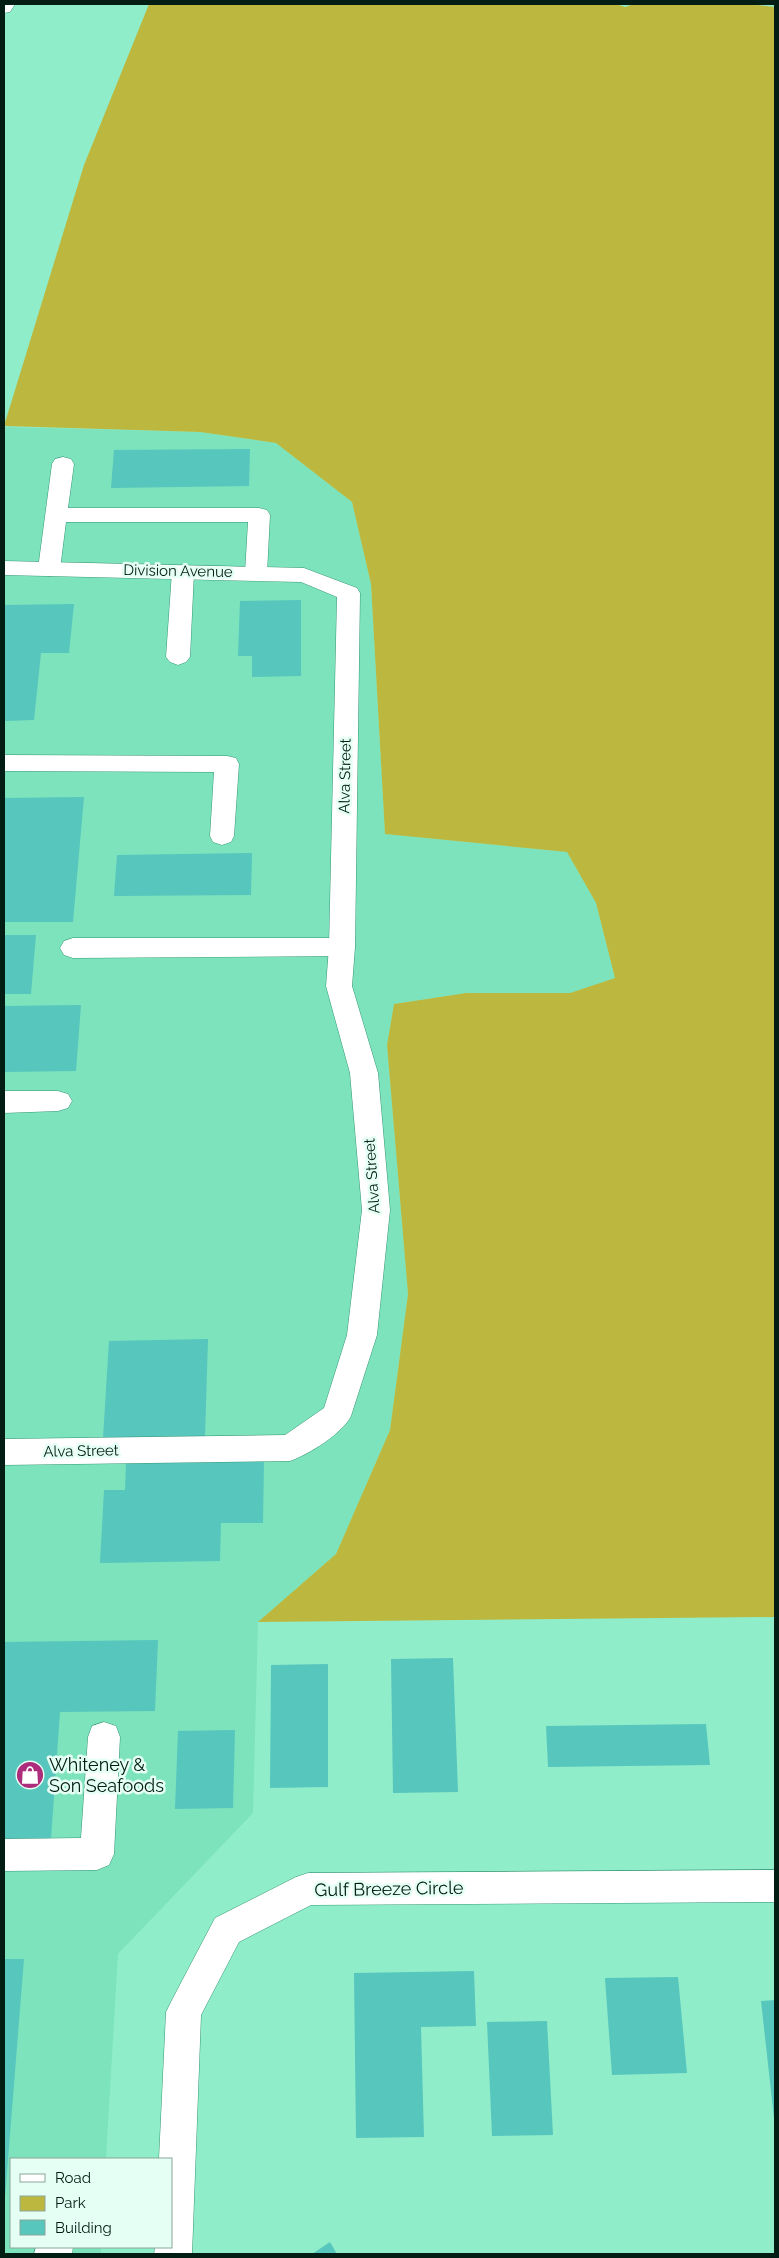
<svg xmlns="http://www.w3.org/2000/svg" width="779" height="2258" font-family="Raleway,sans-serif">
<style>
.built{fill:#7ce3bd}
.green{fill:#bcb83f}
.building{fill:#57c6bd}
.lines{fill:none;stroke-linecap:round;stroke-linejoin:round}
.lane-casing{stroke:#379676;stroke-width:1}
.street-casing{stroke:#379676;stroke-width:1}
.highway-casing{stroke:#379676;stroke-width:1}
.lane{fill:#fff;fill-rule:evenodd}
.street{fill:#fff;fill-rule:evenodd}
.highway{fill:#fff;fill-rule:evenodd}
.labels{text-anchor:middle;stroke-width:5;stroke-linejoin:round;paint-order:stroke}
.street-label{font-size:15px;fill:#011d14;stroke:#e5fff4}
.near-poi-label{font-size:18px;fill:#011d14;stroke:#e5fff4;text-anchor:start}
.near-street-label{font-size:18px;fill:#011d14;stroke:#e5fff4}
</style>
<rect width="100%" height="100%" fill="#90edc9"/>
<!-- built -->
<polygon class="built" points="4,427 200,432 276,443 352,502 371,584 385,834 567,852 596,903 615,978 570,993 466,993 394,1004 387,1045 408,1294 390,1430 336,1554 258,1622 253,1813 118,1954 106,2159 11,2159 11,2247 101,2247 101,2254 4,2254"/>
<!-- green -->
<polygon class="green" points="149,4 616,4 625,7 634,4 748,4 775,7 775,1617 258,1622 336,1554 390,1430 408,1294 387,1045 394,1004 466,993 570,993 615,978 596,903 567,852 385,834 371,584 352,502 276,443 200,432 4,426 84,165"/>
<!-- building -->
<g class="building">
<polygon points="250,449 249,486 111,488 114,450"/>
<polygon points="301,600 301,676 252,677 252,656 238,656 240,601"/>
<polygon points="74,604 69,653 41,653 34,720 4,721 4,605"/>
<polygon points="84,797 73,922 4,922 4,798"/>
<polygon points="252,853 251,895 114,896 117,855"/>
<polygon points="4,935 36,935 31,994 4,994"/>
<polygon points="81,1005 76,1071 4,1072 4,1006"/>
<polygon points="208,1339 205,1437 103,1438 109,1341"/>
<polygon points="264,1460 263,1523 221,1523 220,1561 100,1563 104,1490 125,1490 126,1462"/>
<polygon points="158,1640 155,1711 60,1712 51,1839 4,1839 4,1642"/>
<polygon points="453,1658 458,1792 393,1793 391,1659"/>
<polygon points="328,1664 328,1787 270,1788 271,1665"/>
<polygon points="706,1724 710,1765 548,1767 546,1726"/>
<polygon points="235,1730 233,1808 175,1809 178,1731"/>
<polygon points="4,1959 24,1959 5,2197 4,2197"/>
<polygon points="474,1971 476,2026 421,2027 424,2137 356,2138 354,1973"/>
<polygon points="678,1977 687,2073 612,2075 605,1978"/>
<polygon points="775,2000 775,2118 774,2118 761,2001"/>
<polygon points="547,2021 553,2135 492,2136 487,2022"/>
<polygon points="330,2242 337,2254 312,2254"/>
</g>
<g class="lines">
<defs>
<g id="lane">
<polygon points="63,457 71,459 74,464 68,508 259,508 267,510 270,515 267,573 264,578 256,580 248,578 245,573 248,522 66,522 60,569 57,574 49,576 41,574 38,569 52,464 55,459"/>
<polygon points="183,565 191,567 194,572 190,657 186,662 178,665 170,662 166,657 172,572 175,567"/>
<polygon points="4,755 227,756 236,758 239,764 234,836 231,842 222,845 213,842 210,836 214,772 4,771"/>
<polygon points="73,938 342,938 351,940 355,947 351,954 342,956 73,958 64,955 60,948 64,941"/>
<polygon points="4,1091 58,1091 68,1094 72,1101 68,1108 58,1111 4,1113"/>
<polygon points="104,1722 116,1726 120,1737 114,1854 109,1865 97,1870 4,1871 4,1839 81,1838 88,1737 92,1726"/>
<polygon points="36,2247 73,2247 72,2254 34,2254"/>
</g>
<g id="street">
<path d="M4 561 304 568 357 588 360 593 355 947 352 986 378 1073 390 1210 377 1335 351 1416C343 1433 308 1455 290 1461L4 1465V1439L285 1435 324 1408 347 1335 362 1210 350 1073 326 986 329 947 337 597 301 582 4 575Z"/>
<polygon points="775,1870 775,1902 311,1905 239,1942 201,2015 192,2254 154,2254 155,2247 171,2247 171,2159 159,2159 166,2012 172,2000 215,1918 296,1877 308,1873"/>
</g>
<polygon id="highway" points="4,4 15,4 10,12 4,13"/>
</defs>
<!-- lane casing -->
<use href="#lane" class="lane-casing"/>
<!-- street casing -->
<use href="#street" class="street-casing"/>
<!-- highway casing -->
<use href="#highway" class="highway-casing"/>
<!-- lane -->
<use href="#lane" class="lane"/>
<!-- street -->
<use href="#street" class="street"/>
<!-- highway -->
<use href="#highway" class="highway"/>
</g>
<!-- icons -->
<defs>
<symbol id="shop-disc" viewBox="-11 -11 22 22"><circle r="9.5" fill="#ad2d7c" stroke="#e5fff4"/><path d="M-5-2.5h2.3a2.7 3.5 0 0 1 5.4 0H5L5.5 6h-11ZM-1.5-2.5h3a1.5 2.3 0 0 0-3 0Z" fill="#fff"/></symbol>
</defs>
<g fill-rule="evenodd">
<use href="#shop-disc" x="14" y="1759" width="32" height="32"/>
</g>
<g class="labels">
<!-- street labels -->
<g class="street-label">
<text transform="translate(178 571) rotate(1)" y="5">Division Avenue</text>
<text transform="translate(345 776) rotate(-89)" y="5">Alva Street</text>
<text transform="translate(372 1176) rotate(-94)" y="5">Alva Street</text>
<text transform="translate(81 1451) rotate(-1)" y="5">Alva Street</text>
</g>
<!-- near-poi labels -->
<g class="near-poi-label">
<text x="49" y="1771">Whiteney &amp;<tspan x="49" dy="21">Son Seafoods</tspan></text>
</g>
<!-- near-street labels -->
<g class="near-street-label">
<text transform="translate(389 1889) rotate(-1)" y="6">Gulf Breeze Circle</text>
</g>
</g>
<!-- border -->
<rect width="779" height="2258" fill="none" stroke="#011d14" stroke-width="10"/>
<!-- legend -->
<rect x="10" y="2158" width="162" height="90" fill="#e5fff4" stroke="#8aa59a"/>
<rect x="20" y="2174" width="25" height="8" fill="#ffffff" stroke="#8aa59a"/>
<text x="55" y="2183" font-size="15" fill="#011d14">Road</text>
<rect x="20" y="2196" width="25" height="15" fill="#bcb83f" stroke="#8aa59a"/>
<text x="55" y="2208" font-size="15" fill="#011d14">Park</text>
<rect x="20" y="2220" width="25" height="15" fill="#57c6bd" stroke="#8aa59a"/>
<text x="55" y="2233" font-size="15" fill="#011d14">Building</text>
</svg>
